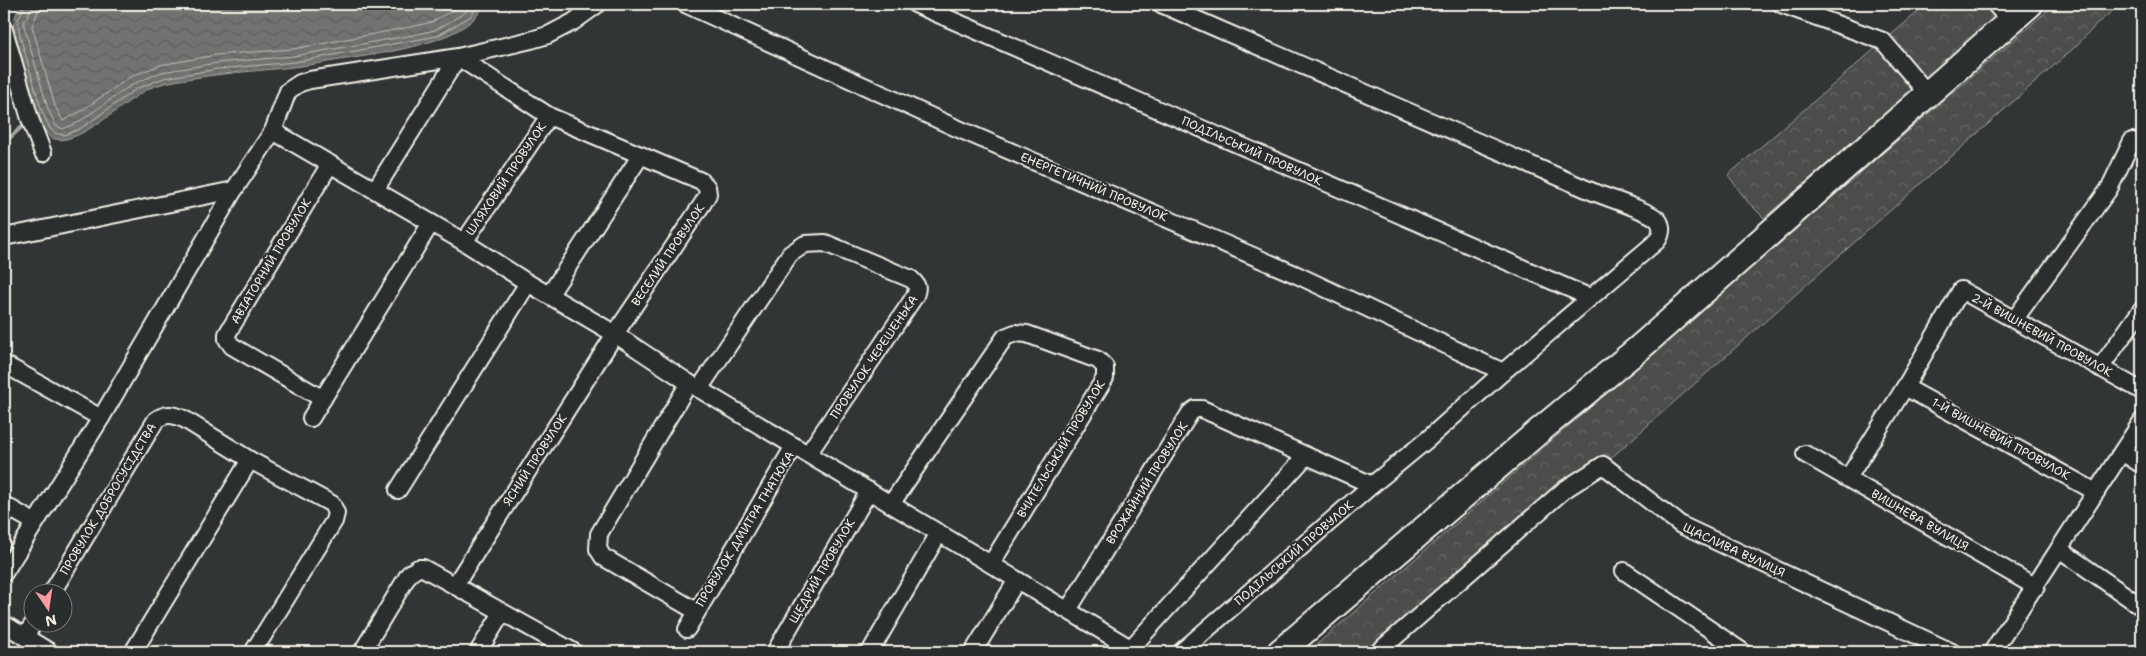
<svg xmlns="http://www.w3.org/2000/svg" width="2146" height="656" font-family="'Shantell Sans',sans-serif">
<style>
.forest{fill:url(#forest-crowns);stroke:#a09f9a}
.water{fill:url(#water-waves);stroke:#a6a5a0}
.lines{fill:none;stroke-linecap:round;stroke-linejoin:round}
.shore{stroke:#c0bfb8;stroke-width:1}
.stream{stroke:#a6a5a0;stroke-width:4}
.minor-casing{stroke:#f4f1e8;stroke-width:20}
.highway-casing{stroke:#f4f1e8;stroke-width:29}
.minor{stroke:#2a2d2e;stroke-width:16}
.highway{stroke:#2a2d2e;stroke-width:25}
.labels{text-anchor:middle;stroke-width:4;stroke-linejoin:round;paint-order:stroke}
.street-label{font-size:12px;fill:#f4f1e8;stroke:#2a2d2e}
</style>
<defs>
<pattern id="forest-crowns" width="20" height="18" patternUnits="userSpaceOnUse" patternTransform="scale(1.25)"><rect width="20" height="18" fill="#4b4d4c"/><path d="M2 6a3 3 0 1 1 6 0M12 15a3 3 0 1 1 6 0" fill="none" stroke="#666766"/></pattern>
<pattern id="water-waves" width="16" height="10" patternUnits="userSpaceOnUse" patternTransform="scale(1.25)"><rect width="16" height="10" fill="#727370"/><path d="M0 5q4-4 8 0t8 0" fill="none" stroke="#5e5e5b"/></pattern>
</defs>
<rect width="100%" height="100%" fill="#323535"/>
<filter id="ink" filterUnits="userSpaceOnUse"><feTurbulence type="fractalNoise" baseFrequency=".02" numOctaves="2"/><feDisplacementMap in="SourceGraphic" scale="10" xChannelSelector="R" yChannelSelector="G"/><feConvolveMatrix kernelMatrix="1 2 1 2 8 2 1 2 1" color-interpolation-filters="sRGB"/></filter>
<g filter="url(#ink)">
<!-- forest -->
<g class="forest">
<polygon points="1927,4 2013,4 1764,218 1747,201 1728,175"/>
<polygon points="2055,4 2121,4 2100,21 2075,47 1603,465 1378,652 1308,652"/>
</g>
<!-- water -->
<path class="water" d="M22 4H484C468 47 364 55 322 63 280 70 237 71 194 78 180 80 164 82 150 88 128 98 75 150 52 138 38 130 29 87 25 72 18 48 5 25 22 4Z"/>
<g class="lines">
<!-- shore -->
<g class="shore">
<polyline points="25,4 18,20 20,36 42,112 51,130 55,133 64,135 80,129 136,89 164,78 218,69 295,62 437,36 471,16 479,4"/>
<polyline points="32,4 31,10 24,21 24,26 48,109 56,126 63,129 77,123 133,84 162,72 217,63 294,56 413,35 435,30 451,21 467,11 472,4"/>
<polyline points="39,4 38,11 32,26 55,106 63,121 83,110 130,77 160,65 216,55 293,49 411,27 432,22 463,4"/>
</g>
<!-- stream -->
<polyline class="stream" points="4,143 26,123"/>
<defs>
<g id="minor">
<polyline points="685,4 952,126 1297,275 1503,372"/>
<polyline points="915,4 1589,297"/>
<path d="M1161 4 1591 191C1605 197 1649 211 1657 219 1663 225 1662 234 1657 241L1503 372 1428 439 1372 485 1181 652"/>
<polyline points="1781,4 1883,41 1927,93"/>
<polyline points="1995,4 2010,21"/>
<polyline points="4,30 30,119 43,153"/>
<polyline points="273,131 464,242 528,283 615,334 689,383 1137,652"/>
<polyline points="375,190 458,57 549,116 701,181 707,187 708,194 703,203 615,334 455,585"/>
<polyline points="4,237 234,190"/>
<polyline points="464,242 549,116"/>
<polyline points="550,294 641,155"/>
<polyline points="2014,320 2109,189 2132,141"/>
<polyline points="4,364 101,418"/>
<polyline points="2100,368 2142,309"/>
<polyline points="689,383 599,534 598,549 603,557 696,611"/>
<polyline points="1905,387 2096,492"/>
<path d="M699 389 790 254 805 244 825 243 911 279C918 285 918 288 915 296L808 454"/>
<polyline points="323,399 232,346 227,339 227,334 330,164"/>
<polyline points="311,418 431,223"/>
<polyline points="2122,452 2142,465"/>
<polyline points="1805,454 2036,587"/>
<polyline points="1848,478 1905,387 1961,290 2142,391"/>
<polyline points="398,490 528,283"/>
<polyline points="891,504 1005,337 1015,333 1027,334 1098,360 1105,367 1105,378 991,564"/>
<polyline points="4,505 34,522"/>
<polyline points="2059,549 2142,607"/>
<polyline points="1624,571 1743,652"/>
<polyline points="4,573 101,418 234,190 273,131 288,91 300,83 310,80 458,57 531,40 548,35 573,22 598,4"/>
<path d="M51 594 156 420C166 413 172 414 184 419L250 460 332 504 336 513 334 521 253 652"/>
<polyline points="1068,610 1190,413 1195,409 1202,409 1372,485"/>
<polyline points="4,624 50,652"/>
<polyline points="687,629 794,446"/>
<polyline points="25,637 33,624"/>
<polyline points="1131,648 1306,456"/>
<polyline points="133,652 250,460"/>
<polyline points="362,652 409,574 418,568 423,568 574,652"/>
<polyline points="478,652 502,613"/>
<polyline points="775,652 869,491"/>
<polyline points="870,652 939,533"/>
<polyline points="973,652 1017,580"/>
<polyline points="1378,652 1564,490 1603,465 1681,525 1952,652"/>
<polyline points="1992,652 2142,421"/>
</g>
<polyline id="highway" points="1280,652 1538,432 1637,350 2030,4"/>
</defs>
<!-- minor casing -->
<use href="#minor" class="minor-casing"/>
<!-- highway casing -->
<use href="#highway" class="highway-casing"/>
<!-- minor -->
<use href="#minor" class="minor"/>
<!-- highway -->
<use href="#highway" class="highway"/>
</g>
</g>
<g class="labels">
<!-- street labels -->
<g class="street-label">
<text transform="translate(1252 151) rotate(24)" y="4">ПОДІЛЬСЬКИЙ ПРОВУЛОК</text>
<text transform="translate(506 179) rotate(-56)" y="4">ШЛЯХОВИЙ ПРОВУЛОК</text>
<text transform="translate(1094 187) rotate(23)" y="4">ЕНЕРГЕТИЧНИЙ ПРОВУЛОК</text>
<text transform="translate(668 255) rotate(-56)" y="4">ВЕСЕЛИЙ ПРОВУЛОК</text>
<text transform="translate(271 261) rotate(-59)" y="4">АВІАТОРНИЙ ПРОВУЛОК</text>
<text transform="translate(2042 335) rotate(29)" y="4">2-Й ВИШНЕВИЙ ПРОВУЛОК</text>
<text transform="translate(874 357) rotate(-56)" y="4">ПРОВУЛОК ЧЕРЕШЕНЬКА</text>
<text transform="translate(2001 439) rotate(29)" y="4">1-Й ВИШНЕВИЙ ПРОВУЛОК</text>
<text transform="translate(1061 449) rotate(-59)" y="4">ВЧИТЕЛЬСЬКИЙ ПРОВУЛОК</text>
<text transform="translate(535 460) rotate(-57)" y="4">ЯСНИЙ ПРОВУЛОК</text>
<text transform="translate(1147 483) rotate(-58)" y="4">ВРОЖАЙНИЙ ПРОВУЛОК</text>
<text transform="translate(108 499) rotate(-59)" y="4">ПРОВУЛОК ДОБРОСУСІДСТВА</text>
<text transform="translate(1920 520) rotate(30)" y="4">ВИШНЕВА ВУЛИЦЯ</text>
<text transform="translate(745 529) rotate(-59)" y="4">ПРОВУЛОК ДМИТРА ГНАТЮКА</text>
<text transform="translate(1734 550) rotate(25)" y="4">ЩАСЛИВА ВУЛИЦЯ</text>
<text transform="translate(1294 553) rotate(-41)" y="4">ПОДІЛЬСЬКИЙ ПРОВУЛОК</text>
<text transform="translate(822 571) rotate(-60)" y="4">ЩЕДРИЙ ПРОВУЛОК</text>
</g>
</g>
<!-- margin -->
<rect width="2146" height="656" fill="none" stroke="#2a2d2e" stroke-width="20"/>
<rect x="10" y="10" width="2126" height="636" fill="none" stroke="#f4f1e8" stroke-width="2" filter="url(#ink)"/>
<!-- north arrow -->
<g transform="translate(48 608) rotate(167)"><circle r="24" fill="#2a2d2e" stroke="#7b7b78"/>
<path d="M0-4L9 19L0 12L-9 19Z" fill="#ff9aa2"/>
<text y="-8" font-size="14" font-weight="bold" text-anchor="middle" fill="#f4f1e8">N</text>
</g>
</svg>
